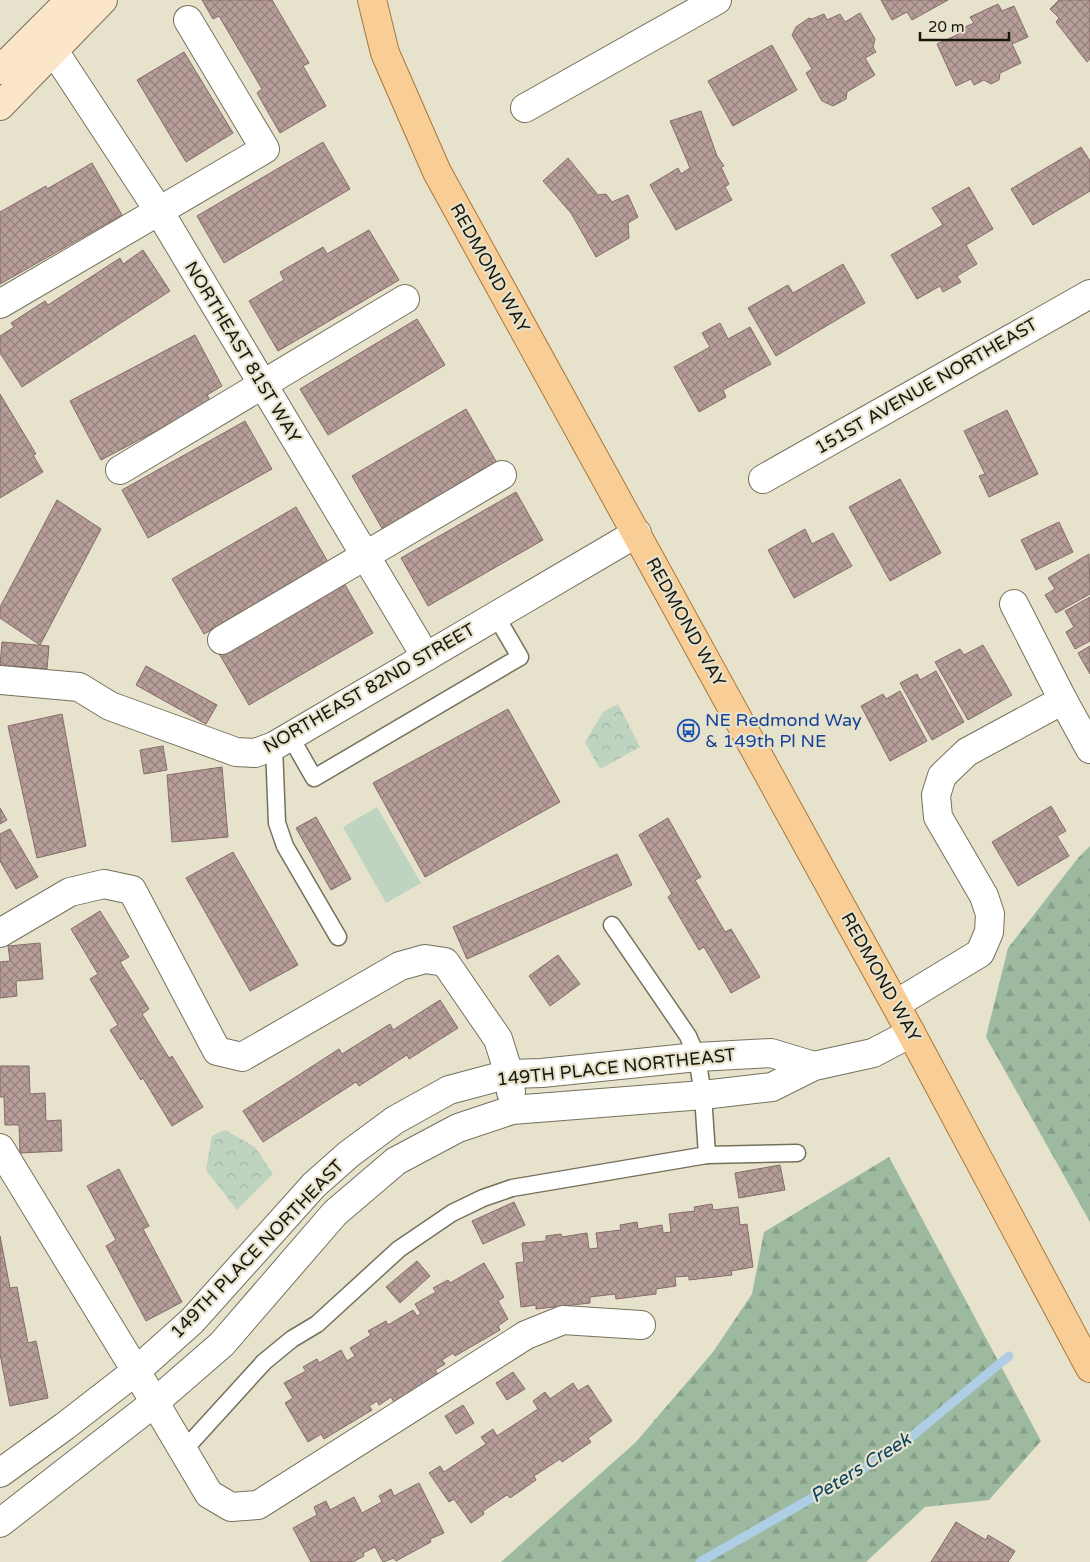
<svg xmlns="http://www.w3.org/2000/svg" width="1090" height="1562" font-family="'Varela Round',sans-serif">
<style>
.green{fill:#bed4c0}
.forest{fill:url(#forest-firs)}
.park{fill:url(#park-crowns)}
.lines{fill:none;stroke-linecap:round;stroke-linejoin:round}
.stream{stroke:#aecee5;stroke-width:9}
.building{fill:url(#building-cross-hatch);stroke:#856d6a}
.lane-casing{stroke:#75715d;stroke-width:19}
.street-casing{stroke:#75715d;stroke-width:30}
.secondary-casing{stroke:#75715d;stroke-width:30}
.primary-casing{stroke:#a87839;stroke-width:30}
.lane{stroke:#fff;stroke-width:16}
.street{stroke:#fff;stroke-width:28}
.secondary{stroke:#fce6ca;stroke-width:28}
.primary{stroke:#f9cd96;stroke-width:28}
.labels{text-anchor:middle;stroke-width:4.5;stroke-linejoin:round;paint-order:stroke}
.street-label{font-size:18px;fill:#18160e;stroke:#e6e2cb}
.transit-label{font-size:18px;fill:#164399;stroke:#e6e2cb;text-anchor:start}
.water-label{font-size:19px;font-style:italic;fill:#094362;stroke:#e6e2cb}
</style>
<defs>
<pattern id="forest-firs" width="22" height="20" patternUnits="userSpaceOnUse" patternTransform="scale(1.25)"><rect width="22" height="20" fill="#9dbaa1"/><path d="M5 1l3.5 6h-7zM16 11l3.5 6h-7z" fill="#869f89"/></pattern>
<pattern id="park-crowns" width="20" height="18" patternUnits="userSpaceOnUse" patternTransform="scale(1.25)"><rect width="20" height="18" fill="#bed4c0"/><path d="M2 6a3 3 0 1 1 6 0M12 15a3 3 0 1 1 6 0" fill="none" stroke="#a3b5a4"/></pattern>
<pattern id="building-cross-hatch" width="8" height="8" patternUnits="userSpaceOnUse" patternTransform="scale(1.25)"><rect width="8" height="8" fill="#b89e9a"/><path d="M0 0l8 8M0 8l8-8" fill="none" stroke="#95807c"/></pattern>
</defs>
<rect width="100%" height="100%" fill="#e6e2cb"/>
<!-- green -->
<polygon class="green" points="377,807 421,883 386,903 343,827"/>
<!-- forest -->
<g class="forest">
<polygon points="1090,846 1090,1222 986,1037 1008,948 1078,858"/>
<polygon points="889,1157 1041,1441 989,1500 925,1507 866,1562 501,1562 636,1442 713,1352 752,1294 764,1232"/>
</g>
<!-- park -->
<g class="park">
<polygon points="618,704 640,747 600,769 585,742 603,712"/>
<polygon points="225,1130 255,1147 273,1174 237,1210 206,1170 212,1136"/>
</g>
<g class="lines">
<!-- stream -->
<polyline class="stream" points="700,1562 894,1451 1009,1356"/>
</g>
<!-- building -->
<g class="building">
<polygon points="202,0 272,0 309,63 303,66 326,106 280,133 257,93 262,89 219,16 213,19"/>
<polygon points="881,0 948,0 912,20 907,12 892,20"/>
<polygon points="1059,0 1090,0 1090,59 1087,62 1056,22 1059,18 1050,9"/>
<polygon points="998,4 1002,11 1014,6 1028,37 1012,44 1021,63 1000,73 999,80 991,84 984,80 974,85 971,79 956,86 937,44 959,34 958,30 974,23 970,17"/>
<polygon points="860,13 875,39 873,47 876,52 865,58 875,75 847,92 846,99 833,106 822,101 806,73 812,69 792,35 796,27 809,18 812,19 824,14 827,20 840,14 845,22"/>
<polygon points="772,45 797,90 733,126 708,81"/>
<polygon points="184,52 233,133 186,162 137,80"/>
<polygon points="701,111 717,156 724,166 721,167 729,184 725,187 732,200 676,230 650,185 678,168 681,174 690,168 670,121"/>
<polygon points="323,142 350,189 224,263 197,216"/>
<polygon points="1081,147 1090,161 1090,191 1033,225 1011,189"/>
<polygon points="568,158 598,195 606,194 612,202 628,195 638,217 628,223 629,238 596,257 571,213 543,181"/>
<polygon points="92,163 122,215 0,284 0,212 46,186 47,189"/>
<polygon points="969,187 993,229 966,245 977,264 957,276 961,282 943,292 940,286 917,299 891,255 943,225 932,208"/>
<polygon points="369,230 399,280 278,351 249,301 284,280 280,272 323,247 327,254"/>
<polygon points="143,250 170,291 22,387 0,353 0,336 14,327 11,323 45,301 48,305 120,258 123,264"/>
<polygon points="843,264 865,303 776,356 748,308 788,285 793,293"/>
<polygon points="417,319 445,365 328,435 300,389"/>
<polygon points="720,323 728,339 750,327 771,364 723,390 726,397 699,412 674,367 710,347 702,333"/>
<polygon points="195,335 222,386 207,395 211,402 101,460 70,401"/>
<polygon points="0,394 36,454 33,455 43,472 0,498"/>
<polygon points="466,409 497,463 383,530 352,476"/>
<polygon points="1007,410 1038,474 989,497 979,476 985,474 964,431"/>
<polygon points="245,421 272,469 148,538 122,490"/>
<polygon points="900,479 941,553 890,581 849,507"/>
<polygon points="516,492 543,540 428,606 401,558"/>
<polygon points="57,500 101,529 40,645 0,618 0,607"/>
<polygon points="296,507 328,562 204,634 172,579"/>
<polygon points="1059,522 1073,552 1036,570 1021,540"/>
<polygon points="805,529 812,544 833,533 852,566 794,598 768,550"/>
<polygon points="1089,554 1090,594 1056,613 1045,595 1055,589 1048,578"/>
<polygon points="341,578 373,633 249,705 217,650"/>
<polygon points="1090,597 1090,641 1075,649 1066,632 1074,627 1065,611"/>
<polygon points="2,642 49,646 47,669 0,665"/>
<polygon points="983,645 1012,695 968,720 935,662 960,649 964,655"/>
<polygon points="1090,646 1090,674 1078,653"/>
<polygon points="146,666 217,705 206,724 136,685"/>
<polygon points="936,671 964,722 932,740 900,683 917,674 920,680"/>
<polygon points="900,691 927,741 890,761 861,706 883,694 886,699"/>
<polygon points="508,709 560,802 425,877 373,783"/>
<polygon points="62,714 86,846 37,858 8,726"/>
<polygon points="163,746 167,770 144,774 140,750"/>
<polygon points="222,767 228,837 172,842 167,775"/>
<polygon points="1051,806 1066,831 1057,836 1069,856 1018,886 992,842"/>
<polygon points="0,808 7,820 0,824"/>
<polygon points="316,817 351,879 331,890 296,828"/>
<polygon points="668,818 701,877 695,880 725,932 731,929 760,977 731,993 704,947 699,950 668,897 672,894 639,835"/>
<polygon points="10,829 38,877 16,889 0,861 0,834"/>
<polygon points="233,852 298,965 250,991 186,878"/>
<polygon points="617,854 632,885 467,959 453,927"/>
<polygon points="100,911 129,957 120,962 149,1009 142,1014 169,1058 172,1056 203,1107 172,1126 143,1078 141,1080 110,1030 118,1025 90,979 98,974 71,929"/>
<polygon points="40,943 43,979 16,981 17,996 0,998 0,962 10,961 8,946"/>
<polygon points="558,955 580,984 550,1006 529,976"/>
<polygon points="440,1000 458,1028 409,1059 407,1055 359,1086 356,1082 263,1142 243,1111 339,1049 342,1054 390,1024 393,1030"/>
<polygon points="0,1066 29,1066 30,1094 45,1093 46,1121 61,1120 62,1151 20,1153 19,1125 5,1125 4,1097 0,1097"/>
<polygon points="780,1165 785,1190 739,1198 735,1173"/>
<polygon points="119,1169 149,1226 143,1229 182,1302 146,1321 106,1246 116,1240 87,1186"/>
<polygon points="514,1202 525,1225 483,1244 472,1221"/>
<polygon points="712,1204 713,1210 738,1207 740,1225 747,1224 753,1267 731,1271 732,1275 689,1280 689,1276 675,1277 676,1286 656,1289 656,1294 616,1299 615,1294 590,1297 590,1303 536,1309 536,1305 521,1307 516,1263 524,1262 522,1243 546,1241 546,1236 561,1234 562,1237 587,1233 589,1249 598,1248 596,1233 621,1230 620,1225 637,1222 638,1229 662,1225 663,1233 671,1232 669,1214 695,1211 694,1207"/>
<polygon points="0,1236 10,1288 17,1287 28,1343 36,1341 48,1398 10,1406 0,1354"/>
<polygon points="417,1261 430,1276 400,1303 386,1287"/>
<polygon points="484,1263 504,1297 498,1301 508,1319 498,1326 500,1330 455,1356 453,1353 442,1360 445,1364 435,1370 439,1376 394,1402 391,1397 379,1405 377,1401 369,1406 372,1410 324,1439 321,1434 308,1442 285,1403 293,1398 284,1383 306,1371 303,1367 317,1359 319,1363 341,1350 347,1361 355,1356 350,1348 371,1335 368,1331 386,1321 388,1325 413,1310 417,1316 421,1314 415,1304 436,1292 433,1288 448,1280 450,1283"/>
<polygon points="513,1372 525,1389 507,1400 496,1383"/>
<polygon points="573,1383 578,1391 588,1385 612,1421 588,1438 591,1442 562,1462 560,1459 534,1476 536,1480 510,1498 507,1495 483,1511 484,1514 471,1523 454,1499 449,1502 429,1473 440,1466 444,1472 486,1444 481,1437 493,1429 497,1436 538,1409 533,1401 545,1392 550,1399"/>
<polygon points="463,1405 474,1423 456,1434 445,1416"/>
<polygon points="419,1483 444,1533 430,1539 431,1542 396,1561 394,1558 383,1562 375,1547 363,1553 364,1556 353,1562 311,1562 293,1528 317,1515 314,1507 326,1501 330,1510 354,1497 362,1513 382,1502 379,1496 391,1489 394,1496"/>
<polygon points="956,1522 986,1540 988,1535 1015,1551 1008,1562 931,1562"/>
</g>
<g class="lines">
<defs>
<g id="lane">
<polyline points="290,736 314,778 520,657 496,616"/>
<polyline points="274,746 277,823 285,846 338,937"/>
<polyline points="707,1155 797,1153"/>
<polyline points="183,1451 264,1362 292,1339 317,1324 399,1249 452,1213 483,1198 512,1188 707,1155 703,1095 697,1057 688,1036 612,925"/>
</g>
<g id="street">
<polyline points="54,51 159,211 426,657"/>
<polyline points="525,108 717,0"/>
<polyline points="0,304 265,149 188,20"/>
<polyline points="120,470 405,299"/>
<polyline points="763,479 1090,294"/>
<polyline points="222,640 502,475"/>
<polyline points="0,680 79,687 110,706 236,752 255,753 274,746 637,533"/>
<polyline points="1063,700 1090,749"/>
<polyline points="0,933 70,892 104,884 132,890 217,1051 242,1057 400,966 425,959 445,962 498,1039 509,1074 511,1092"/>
<polyline points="896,1004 980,953 989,932 990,914 984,896 938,817 936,795 942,776 967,752 1063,700 1014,604"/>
<polyline points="0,1148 136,1371 209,1494 231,1507 258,1505 526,1335 563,1320 641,1325"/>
<polyline points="0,1473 65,1426 136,1371 192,1321 314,1185 349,1154 395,1120 449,1090 509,1074 542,1073 697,1057 771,1053 814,1066"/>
<polyline points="0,1523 154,1403 222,1344 335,1213 396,1161 458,1128 512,1110 703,1095 772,1087 814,1066 873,1053 911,1033"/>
</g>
<g id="secondary">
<polyline points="0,70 70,0"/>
<polyline points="0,106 103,0"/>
</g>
<polyline id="primary" points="372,0 385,53 437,172 911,1033 1090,1368"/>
</defs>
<!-- lane casing -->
<use href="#lane" class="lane-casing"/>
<!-- street casing -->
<use href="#street" class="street-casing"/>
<!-- secondary casing -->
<use href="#secondary" class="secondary-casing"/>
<!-- primary casing -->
<use href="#primary" class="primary-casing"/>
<!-- lane -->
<use href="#lane" class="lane"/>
<!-- street -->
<use href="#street" class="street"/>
<!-- secondary -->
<use href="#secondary" class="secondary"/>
<!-- primary -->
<use href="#primary" class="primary"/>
</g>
<!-- icons -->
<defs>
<symbol id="bus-ring" viewBox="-11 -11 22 22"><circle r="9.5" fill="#e6e2cb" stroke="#1a4fb4" stroke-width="1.5"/><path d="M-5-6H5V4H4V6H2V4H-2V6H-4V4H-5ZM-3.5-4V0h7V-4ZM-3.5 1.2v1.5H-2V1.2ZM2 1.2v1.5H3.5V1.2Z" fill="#1a4fb4"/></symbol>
</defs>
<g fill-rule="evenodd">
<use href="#bus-ring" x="676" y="718" width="25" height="25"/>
</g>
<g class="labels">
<!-- street labels -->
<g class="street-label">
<text transform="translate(490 268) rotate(61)" y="6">REDMOND WAY</text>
<text transform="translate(243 352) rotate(59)" y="6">NORTHEAST 81ST WAY</text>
<text transform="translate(926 386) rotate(-30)" y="6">151ST AVENUE NORTHEAST</text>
<text transform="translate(686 622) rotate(61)" y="6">REDMOND WAY</text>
<text transform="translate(369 688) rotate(-30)" y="6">NORTHEAST 82ND STREET</text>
<text transform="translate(881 977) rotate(61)" y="6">REDMOND WAY</text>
<text transform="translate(616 1067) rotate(-6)" y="6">149TH PLACE NORTHEAST</text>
<text transform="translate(257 1249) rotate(-46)" y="6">149TH PLACE NORTHEAST</text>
</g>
<!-- transit labels -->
<g class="transit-label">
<text x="705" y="726">NE Redmond Way<tspan x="705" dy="21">&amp; 149th Pl NE</tspan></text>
</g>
<!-- water labels -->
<g class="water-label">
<text transform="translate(860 1467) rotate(-32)" y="7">Peters Creek</text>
</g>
</g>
<!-- scale -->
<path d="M920 32v8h89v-8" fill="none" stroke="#18160e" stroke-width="2.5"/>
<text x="928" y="32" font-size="15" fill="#18160e" stroke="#e6e2cb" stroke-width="4" paint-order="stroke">20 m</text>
</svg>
